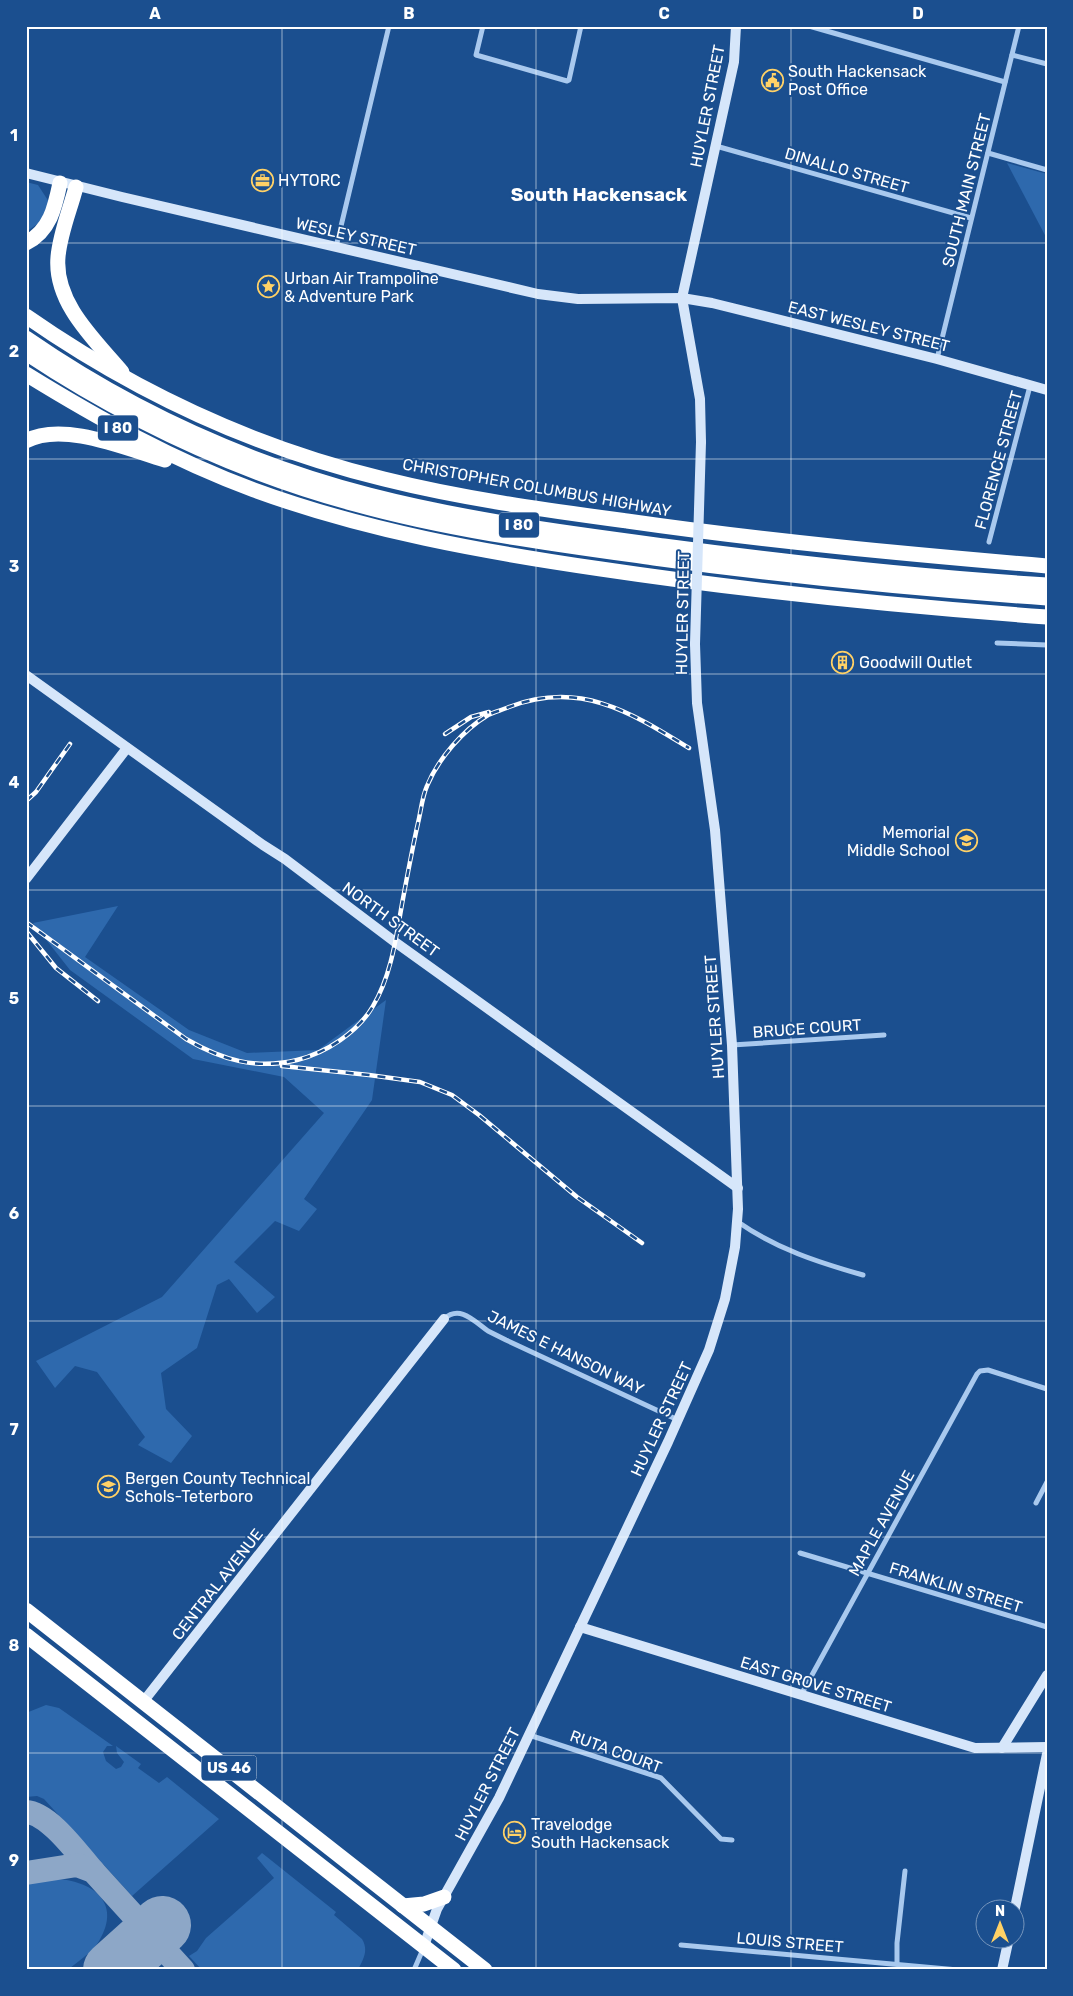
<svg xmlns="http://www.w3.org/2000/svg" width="1073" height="1996" font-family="Rubik,sans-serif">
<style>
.green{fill:#2e69ad}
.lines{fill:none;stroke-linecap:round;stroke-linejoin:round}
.taxiway{stroke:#8da7c7;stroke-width:24}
.runway{stroke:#8da7c7;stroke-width:58}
.street{stroke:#a9c9ee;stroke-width:5}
.secondary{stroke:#d6e6fa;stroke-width:10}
.highway{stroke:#fff;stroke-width:15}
.rail-casing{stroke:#fff;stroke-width:4.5}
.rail{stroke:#1b4f8f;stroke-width:2.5;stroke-dasharray:8;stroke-linecap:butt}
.secondary-bridge{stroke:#d6e6fa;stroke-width:10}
.grid{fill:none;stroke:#fff;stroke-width:1;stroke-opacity:0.55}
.labels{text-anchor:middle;stroke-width:4;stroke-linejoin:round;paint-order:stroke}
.shield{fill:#1b4f8f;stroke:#bbcadd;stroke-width:1}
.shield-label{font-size:15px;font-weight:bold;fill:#fff}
.poi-label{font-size:16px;fill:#fff;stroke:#1b4f8f;text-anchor:start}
.street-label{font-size:16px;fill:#fff;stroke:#1b4f8f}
.quarter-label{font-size:19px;font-weight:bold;fill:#fff;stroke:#1b4f8f}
.neatline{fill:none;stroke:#fff;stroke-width:2}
.grid-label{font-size:16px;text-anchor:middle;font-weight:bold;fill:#fff}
</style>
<rect width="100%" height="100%" fill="#1b4f8f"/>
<!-- green -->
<g class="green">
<polygon points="1007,163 1047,174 1047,239"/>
<polygon points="26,182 38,185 49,202 40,222 26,232"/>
<polygon points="118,906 85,957 189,1030 247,1053 318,1050 386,1000 372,1100 304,1199 317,1209 299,1231 275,1221 234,1262 275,1297 257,1313 229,1279 217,1285 197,1348 161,1373 166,1409 192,1436 171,1463 138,1445 145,1437 97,1372 75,1366 55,1388 36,1361 162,1297 324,1113 284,1077 193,1059 70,970 33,923"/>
<polygon points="46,1705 59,1708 113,1746 107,1746 103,1752 106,1761 116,1769 121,1767 124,1762 117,1753 116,1746 141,1764 138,1768 159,1783 167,1777 219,1819 132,1896 44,1799 37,1796 26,1797 26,1713"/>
<path d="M262 1853 336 1912 334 1915 362 1939C369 1951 363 1959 358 1970H202L189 1956 197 1951 206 1938 274 1878 257 1858Z"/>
<path d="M55 1879C91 1880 123 1902 99 1941 93 1952 78 1961 68 1970H26V1884Z"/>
</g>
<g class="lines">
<!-- taxiway -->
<g class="taxiway">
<path d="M26 1812C49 1813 78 1854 93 1871"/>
<polyline points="26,1873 77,1865 93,1871 183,1970"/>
</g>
<!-- runway -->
<polyline class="runway" points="112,1970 162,1925"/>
<!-- street -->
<g class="street">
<polyline points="483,26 476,55 567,81 569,80 581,26"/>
<polyline points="809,26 1005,82"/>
<polyline points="1012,55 1047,64"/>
<polyline points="716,146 971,218"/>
<polyline points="988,153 1047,170"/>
<polyline points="336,247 389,26"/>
<polyline points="937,359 1019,26"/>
<polyline points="989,542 1030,386"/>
<polyline points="997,643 1047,645"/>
<polyline points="732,1045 884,1035"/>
<path d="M738 1222C777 1249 817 1262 863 1275"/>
<path d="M444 1319C460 1304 475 1322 488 1331 494 1334 500 1337 506 1340L678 1420"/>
<polyline points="1036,1503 1047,1482"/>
<polyline points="800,1553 1047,1627"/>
<polyline points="801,1695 977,1374 980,1371 988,1370 1047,1389"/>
<polyline points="529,1735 661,1778 721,1839 732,1840"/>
<polyline points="681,1945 958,1970"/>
<polyline points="897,1964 897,1943 905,1871"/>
<polyline points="414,1970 423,1949"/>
</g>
<!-- secondary -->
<g class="secondary">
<polyline points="26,173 122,197 538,294 578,299 682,298 712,303 937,359 1047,390"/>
<polyline points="701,442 700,399 682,298 734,62 736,26"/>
<polyline points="26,675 263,845 285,859 395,942 738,1188"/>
<polyline points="26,879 127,748"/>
<polyline points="580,1627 975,1748 1047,1747"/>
<polyline points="143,1702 444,1319"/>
<polyline points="1002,1748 1047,1675"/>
<polyline points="1015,1908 1047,1754"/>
<polyline points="424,1946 437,1909 499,1798 668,1442 709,1350 725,1299 735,1247 738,1209 732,1045 715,830 697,703 695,644"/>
<polyline points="1002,1970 1009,1938"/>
</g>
<!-- highway -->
<g class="highway">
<path d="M76 187C70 210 60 233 58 257 54 303 95 340 122 372"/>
<path d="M26 243C50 231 55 207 60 183"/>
<path d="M26 316C135 392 256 448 384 479 464 499 546 510 627 521 766 541 906 554 1047 566"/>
<path d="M26 338C130 410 247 463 369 495 466 520 566 533 664 546 791 563 919 577 1047 585"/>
<path d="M26 353C127 420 237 472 355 504 452 531 554 544 654 558 784 576 915 589 1047 598"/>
<path d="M26 374C99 419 173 460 254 490 366 531 484 552 601 569 749 591 898 606 1047 617"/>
<path d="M26 441C63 421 127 449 165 460"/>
<polyline points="26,1610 485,1970"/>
<polyline points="26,1635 454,1970"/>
<polyline points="403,1906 424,1904 444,1897"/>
</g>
<defs>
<g id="rail">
<polyline points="445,734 471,717 489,712"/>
<polyline points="26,801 36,792 70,744"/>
<path d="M26 922 186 1039C222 1060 256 1070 297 1060 326 1053 358 1032 373 1006 391 976 396 938 402 904 407 877 412 850 418 823 421 811 422 797 427 786 438 759 463 730 488 715 494 712 502 710 509 707 580 680 630 712 689 748"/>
<polyline points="26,931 56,968 98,1001"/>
<polyline points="282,1066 369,1075 420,1082 452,1095 479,1115 577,1197 642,1243"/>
</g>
</defs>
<!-- rail casing -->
<use href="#rail" class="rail-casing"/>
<!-- rail -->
<use href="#rail" class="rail"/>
<!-- secondary-bridge -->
<polyline class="secondary-bridge" points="695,644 701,442"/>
</g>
<!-- grid -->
<path class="grid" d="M282 26V1970M536 26V1970M791 26V1970M26 243H1047M26 459H1047M26 674H1047M26 890H1047M26 1106H1047M26 1321H1047M26 1537H1047M26 1753H1047"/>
<!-- icons -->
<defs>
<symbol id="civic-ring" viewBox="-11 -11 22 22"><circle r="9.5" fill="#1b4f8f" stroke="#ffd166" stroke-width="1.5"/><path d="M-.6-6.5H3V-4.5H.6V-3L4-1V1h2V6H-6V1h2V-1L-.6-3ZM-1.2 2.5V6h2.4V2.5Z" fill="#ffd166"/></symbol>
<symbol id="office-ring" viewBox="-11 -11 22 22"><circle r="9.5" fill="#1b4f8f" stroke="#ffd166" stroke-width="1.5"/><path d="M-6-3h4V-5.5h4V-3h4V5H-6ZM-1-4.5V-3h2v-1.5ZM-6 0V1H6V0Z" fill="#ffd166"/></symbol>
<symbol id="sight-ring" viewBox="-11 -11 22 22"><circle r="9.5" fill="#1b4f8f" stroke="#ffd166" stroke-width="1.5"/><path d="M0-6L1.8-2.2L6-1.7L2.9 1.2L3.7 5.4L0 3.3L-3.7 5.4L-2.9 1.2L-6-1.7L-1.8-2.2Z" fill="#ffd166"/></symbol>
<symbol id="building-ring" viewBox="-11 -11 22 22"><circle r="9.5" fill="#1b4f8f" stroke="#ffd166" stroke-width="1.5"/><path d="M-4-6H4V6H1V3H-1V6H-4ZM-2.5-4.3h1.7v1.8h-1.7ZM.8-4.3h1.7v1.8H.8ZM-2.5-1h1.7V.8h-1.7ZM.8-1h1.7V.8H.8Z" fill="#ffd166"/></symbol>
<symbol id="school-ring" viewBox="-11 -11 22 22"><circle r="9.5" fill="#1b4f8f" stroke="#ffd166" stroke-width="1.5"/><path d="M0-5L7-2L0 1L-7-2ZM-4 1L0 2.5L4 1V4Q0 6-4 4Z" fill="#ffd166"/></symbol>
<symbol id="hotel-ring" viewBox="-11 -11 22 22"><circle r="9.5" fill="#1b4f8f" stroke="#ffd166" stroke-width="1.5"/><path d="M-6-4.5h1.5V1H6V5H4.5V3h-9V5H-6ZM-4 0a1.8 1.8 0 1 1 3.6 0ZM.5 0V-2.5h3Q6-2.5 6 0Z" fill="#ffd166"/></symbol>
</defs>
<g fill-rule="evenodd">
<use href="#civic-ring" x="760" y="68" width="25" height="25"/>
<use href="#office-ring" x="250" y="168" width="25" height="25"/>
<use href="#sight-ring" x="256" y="274" width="25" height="25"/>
<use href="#building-ring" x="830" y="650" width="25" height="25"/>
<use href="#school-ring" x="954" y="828" width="25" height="25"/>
<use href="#school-ring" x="96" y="1474" width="25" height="25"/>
<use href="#hotel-ring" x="502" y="1820" width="25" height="25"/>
</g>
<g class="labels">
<!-- shield labels -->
<g class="shield">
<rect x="98" y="415.5" width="40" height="25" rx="4"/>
<rect x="499" y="512.5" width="40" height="25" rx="4"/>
<rect x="201.5" y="1755.5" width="55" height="25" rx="4"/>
</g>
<g class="shield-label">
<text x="118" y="433">I 80</text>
<text x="519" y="530">I 80</text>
<text x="229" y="1773">US 46</text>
</g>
<!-- poi labels -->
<g class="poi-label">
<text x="788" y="77">South Hackensack<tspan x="788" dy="18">Post Office</tspan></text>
<text x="278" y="186">HYTORC</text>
<text x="284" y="284">Urban Air Trampoline<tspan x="284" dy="18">&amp; Adventure Park</tspan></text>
<text x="859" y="668">Goodwill Outlet</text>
<text x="950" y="838" text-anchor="end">Memorial<tspan x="950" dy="18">Middle School</tspan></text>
<text x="125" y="1484">Bergen County Technical<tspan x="125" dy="18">Schols-Teterboro</tspan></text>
<text x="531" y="1830">Travelodge<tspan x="531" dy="18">South Hackensack</tspan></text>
</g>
<!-- street labels -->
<g class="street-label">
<text transform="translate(707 106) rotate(-79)" y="6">HUYLER STREET</text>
<text transform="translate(847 170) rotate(16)" y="6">DINALLO STREET</text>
<text transform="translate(966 190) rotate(-76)" y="6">SOUTH MAIN STREET</text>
<text transform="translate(356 236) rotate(13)" y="6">WESLEY STREET</text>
<text transform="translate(869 326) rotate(14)" y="6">EAST WESLEY STREET</text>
<text transform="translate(998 460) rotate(-75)" y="6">FLORENCE STREET</text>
<text transform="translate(537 487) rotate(10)" y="6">CHRISTOPHER COLUMBUS HIGHWAY</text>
<text transform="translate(682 613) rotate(-89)" y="6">HUYLER STREET</text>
<text transform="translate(391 919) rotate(36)" y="6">NORTH STREET</text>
<text transform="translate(714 1017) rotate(-94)" y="6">HUYLER STREET</text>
<text transform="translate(807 1028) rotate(-4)" y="6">BRUCE COURT</text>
<text transform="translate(566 1352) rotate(26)" y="6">JAMES E HANSON WAY</text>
<text transform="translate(661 1419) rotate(-65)" y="6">HUYLER STREET</text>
<text transform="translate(881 1523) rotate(-61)" y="6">MAPLE AVENUE</text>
<text transform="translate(217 1584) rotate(-52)" y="6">CENTRAL AVENUE</text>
<text transform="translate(956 1587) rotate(17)" y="6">FRANKLIN STREET</text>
<text transform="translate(816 1684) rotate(17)" y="6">EAST GROVE STREET</text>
<text transform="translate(616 1751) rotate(20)" y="6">RUTA COURT</text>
<text transform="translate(487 1784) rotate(-63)" y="6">HUYLER STREET</text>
<text transform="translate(790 1942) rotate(5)" y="6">LOUIS STREET</text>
</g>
<!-- quarter labels -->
<g class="quarter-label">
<text x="599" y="201">South Hackensack</text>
</g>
</g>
<!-- border -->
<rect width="1073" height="1996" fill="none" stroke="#1b4f8f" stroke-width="55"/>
<!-- north arrow -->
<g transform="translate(1000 1924)"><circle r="24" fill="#1b4f8f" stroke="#7695bc"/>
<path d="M0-4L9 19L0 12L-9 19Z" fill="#ffd166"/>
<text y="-8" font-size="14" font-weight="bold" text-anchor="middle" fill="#ffffff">N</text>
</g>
<rect x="28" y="28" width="1018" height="1940" class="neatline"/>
<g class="grid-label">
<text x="155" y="19">A</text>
<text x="409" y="19">B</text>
<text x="664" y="19">C</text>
<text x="918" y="19">D</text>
<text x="14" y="141">1</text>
<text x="14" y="357">2</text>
<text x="14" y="572">3</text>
<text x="14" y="788">4</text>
<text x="14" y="1004">5</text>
<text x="14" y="1219">6</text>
<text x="14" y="1435">7</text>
<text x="14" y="1651">8</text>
<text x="14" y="1866">9</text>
</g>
</svg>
